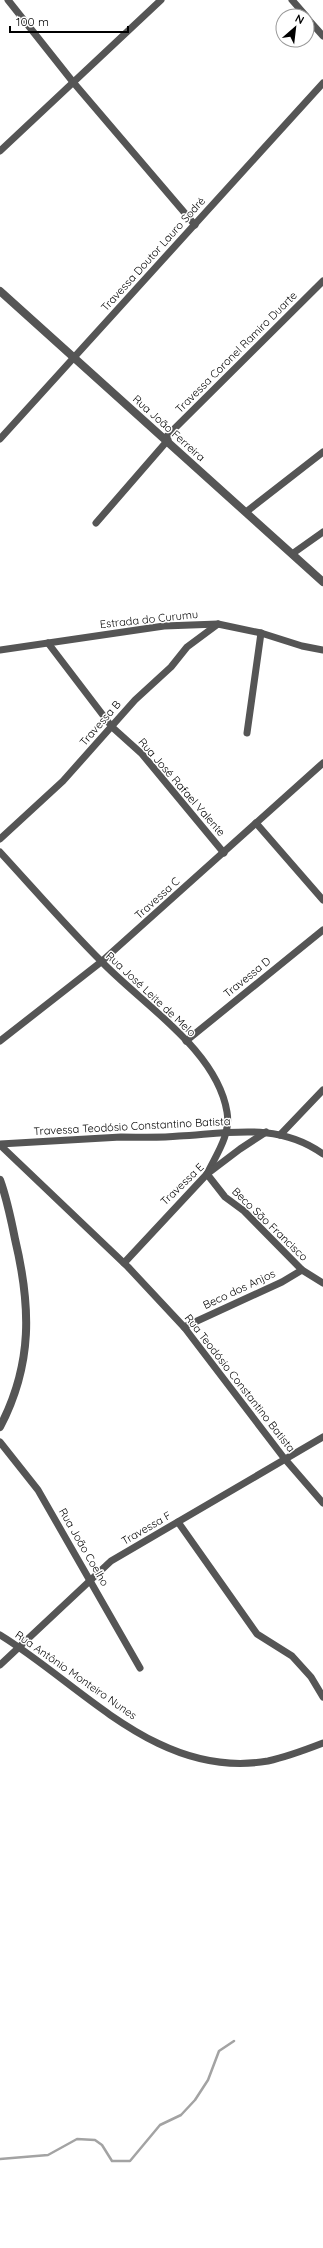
<svg xmlns="http://www.w3.org/2000/svg" width="323" height="2248" font-family="Quicksand,sans-serif">
<style>
.lines{fill:none;stroke-linecap:round;stroke-linejoin:round}
.stream{stroke:#a3a3a3;stroke-width:2.5}
.minor{stroke:#555;stroke-width:7}
.tertiary{stroke:#555;stroke-width:8}
.labels{text-anchor:middle;stroke-width:3;stroke-linejoin:round;paint-order:stroke}
.street-label{font-size:11px;fill:#000;stroke:#fff}
</style>
<rect width="100%" height="100%" fill="#fff"/>
<g class="lines">
<!-- stream -->
<polyline class="stream" points="0,2159 48,2155 77,2139 95,2140 102,2145 112,2161 130,2161 160,2125 181,2115 195,2100 208,2080 219,2051 234,2041"/>
<!-- minor -->
<g class="minor">
<polyline points="8,0 73,82 195,225"/>
<polyline points="292,0 306,16"/>
<polyline points="307,18 323,36"/>
<polyline points="0,151 161,0"/>
<polyline points="165,438 323,281"/>
<polyline points="0,439 323,83"/>
<polyline points="246,512 323,452"/>
<polyline points="96,523 168,440"/>
<polyline points="292,554 323,532"/>
<polyline points="48,643 112,727 142,754 224,853"/>
<polyline points="0,650 164,626 218,624 261,633 302,646 323,650"/>
<polyline points="247,733 261,633"/>
<polyline points="256,823 323,900"/>
<polyline points="0,839 63,781 135,700 171,667 187,647 218,624"/>
<path d="M0 852C34 889 66 926 101 961 142 1004 217 1050 227 1112 231 1135 216 1155 207 1174"/>
<polyline points="0,1041 101,962 323,763"/>
<polyline points="186,1041 323,930"/>
<polyline points="280,1135 323,1090"/>
<path d="M0 1144C40 1142 81 1139 121 1137 141 1137 160 1138 179 1136 230 1133 279 1122 323 1154"/>
<polyline points="0,1145 128,1267 184,1327 284,1458 323,1503"/>
<polyline points="207,1174 225,1197 244,1211 302,1270 323,1283"/>
<polyline points="124,1263 207,1174 240,1149 266,1132"/>
<polyline points="184,1327 282,1282 302,1270"/>
<polyline points="0,1442 38,1490 140,1668"/>
<polyline points="178,1522 257,1634 292,1656 311,1677 323,1697"/>
<path d="M0 1635C83 1686 159 1780 268 1761 286 1757 305 1750 323 1743"/>
<polyline points="0,1665 111,1561 323,1437"/>
</g>
<!-- tertiary -->
<g class="tertiary">
<polyline points="0,291 323,582"/>
<path d="M0 1180C7 1199 11 1219 15 1239 31 1306 33 1364 0 1427"/>
</g>
</g>
<g class="labels">
<!-- street labels -->
<g class="street-label">
<text transform="translate(153 254) rotate(-48)" y="4">Travessa Doutor Lauro Sodré</text>
<text transform="translate(236 352) rotate(-45)" y="4">Travessa Coronel Ramiro Duarte</text>
<text transform="translate(169 428) rotate(42)" y="4">Rua João Ferreira</text>
<text transform="translate(149 619) rotate(-6)" y="4">Estrada do Curumu</text>
<text transform="translate(100 723) rotate(-49)" y="4">Travessa B</text>
<text transform="translate(182 787) rotate(49)" y="4">Rua José Rafael Valente</text>
<text transform="translate(157 898) rotate(-42)" y="4">Travessa C</text>
<text transform="translate(247 977) rotate(-39)" y="4">Travessa D</text>
<text transform="translate(151 994) rotate(43)" y="4">Rua José Leite de Melo</text>
<text transform="translate(132 1126) rotate(-3)" y="4">Travessa Teodósio Constantino Batista</text>
<text transform="translate(182 1184) rotate(-44)" y="4">Travessa E</text>
<text transform="translate(270 1224) rotate(44)" y="4">Beco São Francisco</text>
<text transform="translate(239 1289) rotate(-25)" y="4">Beco dos Anjos</text>
<text transform="translate(240 1383) rotate(52)" y="4">Rua Teodósio Constantino Batista</text>
<text transform="translate(146 1528) rotate(-30)" y="4">Travessa F</text>
<text transform="translate(84 1547) rotate(60)" y="4">Rua João Coelho</text>
<text transform="translate(76 1675) rotate(35)" y="4">Rua Antônio Monteiro Nunes</text>
</g>
</g>
<!-- north arrow -->
<g transform="translate(295 28) rotate(28)"><circle r="19" fill="#ffffff" stroke="#999999"/>
<path d="M0-3L7 15L0 10L-7 15Z" fill="#000000"/>
<text y="-6" font-size="11" font-weight="bold" text-anchor="middle" fill="#000000">N</text>
</g>
<!-- scale -->
<path d="M10 26v6h118v-6" fill="none" stroke="#000000" stroke-width="2"/>
<text x="16" y="26" font-size="12" fill="#000000" stroke="#ffffff" stroke-width="3" paint-order="stroke">100 m</text>
</svg>
